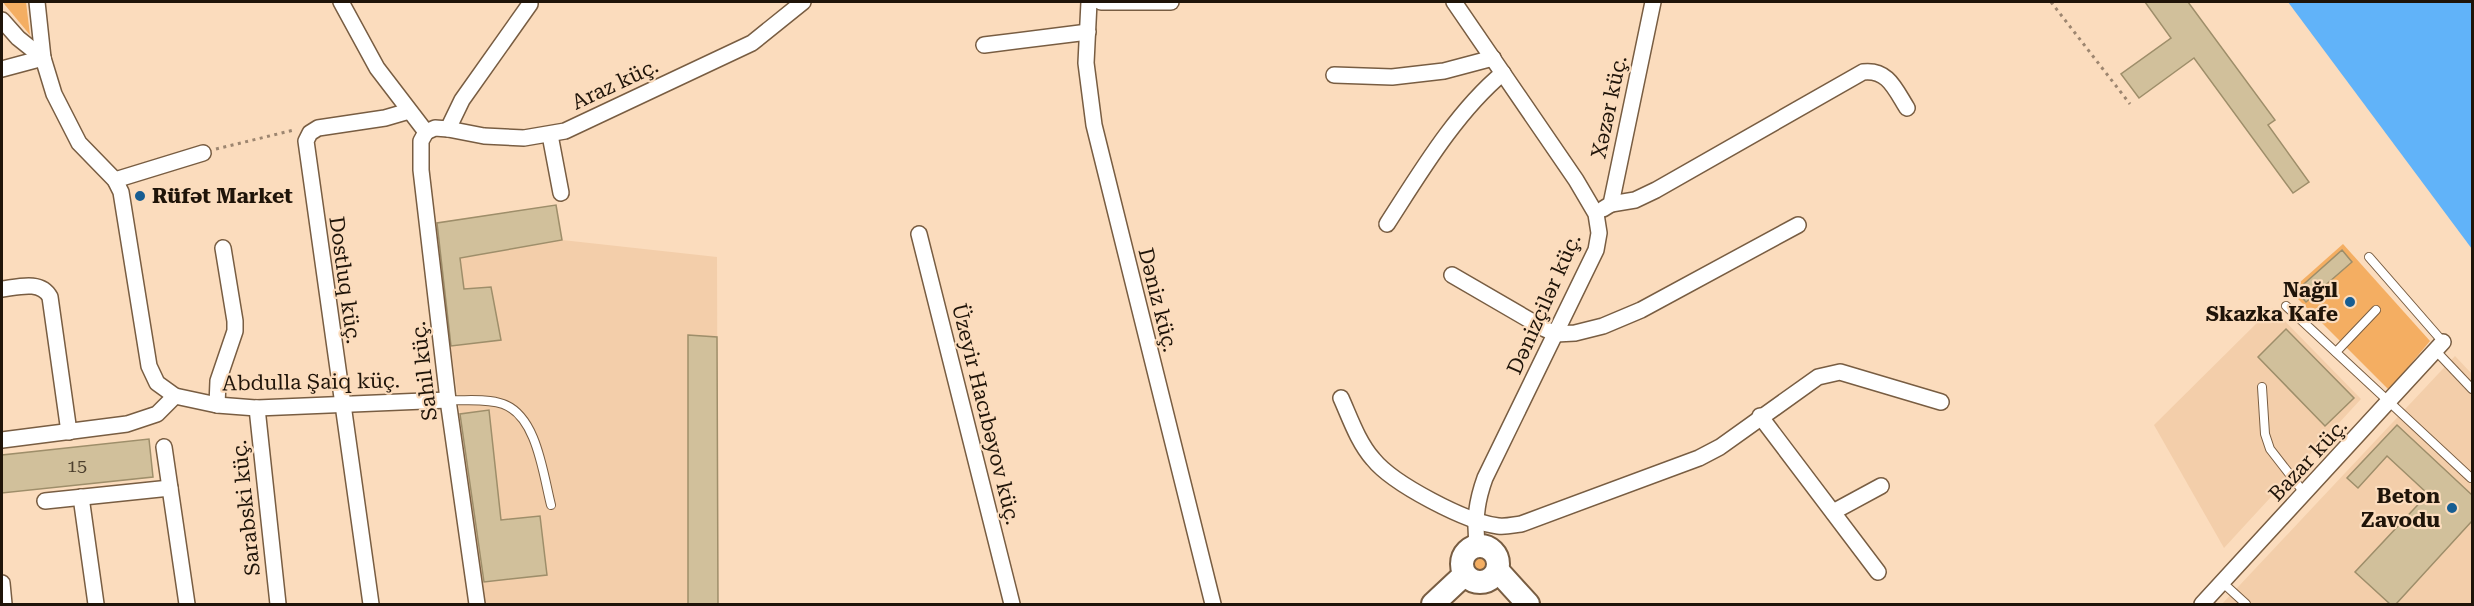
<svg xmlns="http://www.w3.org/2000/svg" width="2474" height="606" font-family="'Roboto Serif',serif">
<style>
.built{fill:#f3ceaa}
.green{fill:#f4ae62}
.water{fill:#61b3f9}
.building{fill:#d1c09b;stroke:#9e8e6a;stroke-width:1.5}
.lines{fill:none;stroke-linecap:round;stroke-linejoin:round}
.service-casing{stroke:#785d42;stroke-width:10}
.minor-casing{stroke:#785d42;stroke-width:18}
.secondary-casing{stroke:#785d42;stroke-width:26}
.path{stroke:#9d8670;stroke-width:3;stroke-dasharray:3 4.5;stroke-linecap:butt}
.service{stroke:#fff;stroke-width:8}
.minor{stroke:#fff;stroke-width:15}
.secondary{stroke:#fff;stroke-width:22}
.poi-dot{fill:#175d92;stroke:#fbdcbd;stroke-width:2}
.labels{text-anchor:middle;stroke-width:4.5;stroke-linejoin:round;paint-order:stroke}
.number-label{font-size:18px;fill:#4c3f2e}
.street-label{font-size:21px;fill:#1f1409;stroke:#fbdcbd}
.poi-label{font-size:21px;font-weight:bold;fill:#1f1409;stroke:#fbdcbd;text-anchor:end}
</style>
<rect width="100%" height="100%" fill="#fbdcbd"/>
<!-- built -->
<g class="built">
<polygon points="556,205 562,240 717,257 718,604 483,604 460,414 434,223"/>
<polygon points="2272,308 2361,399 2224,548 2154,425"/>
<polygon points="2455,356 2472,374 2472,604 2222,604"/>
</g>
<!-- green -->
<g class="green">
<polygon points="3,2 26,2 30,35 5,5"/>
<polygon points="2343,244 2430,341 2389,390 2290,291"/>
<circle cx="1480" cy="565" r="9"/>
</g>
<!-- water -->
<polygon class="water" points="2288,2 2472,2 2472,249"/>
<!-- building -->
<g class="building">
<polygon points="2145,2 2188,2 2275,120 2268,125 2309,182 2293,193 2194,58 2139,98 2121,74 2171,38"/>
<polygon points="556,205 562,240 460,258 464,289 491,287 501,340 451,346 437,223"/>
<polygon points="2342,250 2352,262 2306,302 2296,291"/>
<polygon points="2286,329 2354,398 2325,426 2258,357"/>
<polygon points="688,335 717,337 718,604 688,604"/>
<polygon points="489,410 501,520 540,516 547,575 484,582 460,414"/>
<polygon points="2397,425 2472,495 2472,521 2396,604 2390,604 2355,572 2428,494 2387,456 2358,488 2347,478"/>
<polygon points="149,439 153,477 2,493 2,455"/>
</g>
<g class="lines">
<defs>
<g id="service">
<polyline points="2369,257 2443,342"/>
<polyline points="2286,306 2471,478"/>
<polyline points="2436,351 2472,389"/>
<polyline points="2336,352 2376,310"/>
<polyline points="2262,387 2265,434 2270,449 2305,494"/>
<path d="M448 400C465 401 487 398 503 404 537 416 543 474 551 505"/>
<polyline points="2223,583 2246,604"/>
</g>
<g id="minor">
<polyline points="37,2 43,58 54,94 79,143 115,180 121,192 149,366 157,383 175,396 217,405 257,408 448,400"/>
<polyline points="341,2 377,68 426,132"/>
<polyline points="1089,2 1086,63 1094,125 1213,604"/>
<polyline points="1101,2 1171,2"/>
<path d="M1454 2 1576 180 1596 214 1599 233 1596 250 1485 478C1477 500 1473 522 1478 546"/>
<polyline points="2,20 18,38 43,58"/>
<polyline points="984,45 1088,32"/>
<polyline points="2,69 43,58"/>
<polyline points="1334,75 1392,77 1444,71 1493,58"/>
<polyline points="448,129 462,100 530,4"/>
<polyline points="426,132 421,141 421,170 448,400 477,604"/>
<polyline points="426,132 435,128 448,129 484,136 524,138 565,131 752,43 803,2"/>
<polyline points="550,135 561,193"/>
<polyline points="115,180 203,153"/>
<path d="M1611 204 1635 200 1656 190 1863 72C1888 69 1895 89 1907 108"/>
<polyline points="1603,209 1611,204 1653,2"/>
<path d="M1387 224C1420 173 1456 112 1503 73"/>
<polyline points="919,234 1012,604"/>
<polyline points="1452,275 1545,329 1556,334 1575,333 1603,326 1641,310 1798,225"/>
<path d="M2 289C18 287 41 280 50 297L69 432"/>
<path d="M1341 398C1350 418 1358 442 1373 459 1393 484 1466 522 1498 526 1506 527 1513 525 1521 524L1699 458 1720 447 1818 377 1840 372 1941 402"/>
<polyline points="217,405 218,381 235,331 235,321 223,248"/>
<polyline points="257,408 278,604"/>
<polyline points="1760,416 1878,572"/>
<polyline points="2,440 127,424 157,414 175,396"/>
<polyline points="164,447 187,604"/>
<polyline points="81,497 96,604"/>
<polyline points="45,501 170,488"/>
<polyline points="1833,512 1881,486"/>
<polyline points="2,583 4,604"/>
<polyline points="371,604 306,141 310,133 318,128 385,118 409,111"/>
<polyline points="2202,604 2443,342"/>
</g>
<g id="secondary">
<circle cx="1480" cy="564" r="18"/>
<polyline points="1498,571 1528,604"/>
<polyline points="1433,604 1464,575"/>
</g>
</defs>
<!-- service casing -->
<use href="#service" class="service-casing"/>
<!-- minor casing -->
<use href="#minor" class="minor-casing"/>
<!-- secondary casing -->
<use href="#secondary" class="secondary-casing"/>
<!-- path -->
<g class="path">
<polyline points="2051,2 2130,104"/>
<polyline points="216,149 294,130"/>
</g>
<!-- service -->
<use href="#service" class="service"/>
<!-- minor -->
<use href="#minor" class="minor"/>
<!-- secondary -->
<use href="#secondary" class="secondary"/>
</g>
<!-- markers -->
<g class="poi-dot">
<circle cx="140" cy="196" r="6"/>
<circle cx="2350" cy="302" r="6"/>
<circle cx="2452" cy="508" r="6"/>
</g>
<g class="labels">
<!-- number labels -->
<g class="number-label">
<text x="77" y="472">15</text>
</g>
<!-- street labels -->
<g class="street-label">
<text transform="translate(615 84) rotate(-25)" y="7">Araz küç.</text>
<text transform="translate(1609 107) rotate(-78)" y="7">Xəzər küç.</text>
<text transform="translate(345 280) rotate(82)" y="7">Dostluq küç.</text>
<text transform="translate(1158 300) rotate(76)" y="7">Dәniz küç.</text>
<text transform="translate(1544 304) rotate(-66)" y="7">Dәnizçilәr küç.</text>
<text transform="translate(424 371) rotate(-97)" y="7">Sahil küç.</text>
<text transform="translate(311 382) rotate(-1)" y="7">Abdulla Şaiq küç.</text>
<text transform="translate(986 414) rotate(76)" y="7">Üzeyir Hacıbəyov küç.</text>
<text transform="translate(2308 460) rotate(-47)" y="7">Bazar küç.</text>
<text transform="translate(246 508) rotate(-96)" y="7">Sarabski küç.</text>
</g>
<!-- poi labels -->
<g class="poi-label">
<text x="152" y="203" text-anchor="start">Rüfət Market</text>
<text x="2338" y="297">Nağıl<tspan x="2338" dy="24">Skazka Kafe</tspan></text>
<text x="2440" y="503">Beton<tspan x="2440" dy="24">Zavodu</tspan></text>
</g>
</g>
<!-- border -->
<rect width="2474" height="606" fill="none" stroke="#1f1409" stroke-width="6"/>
</svg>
